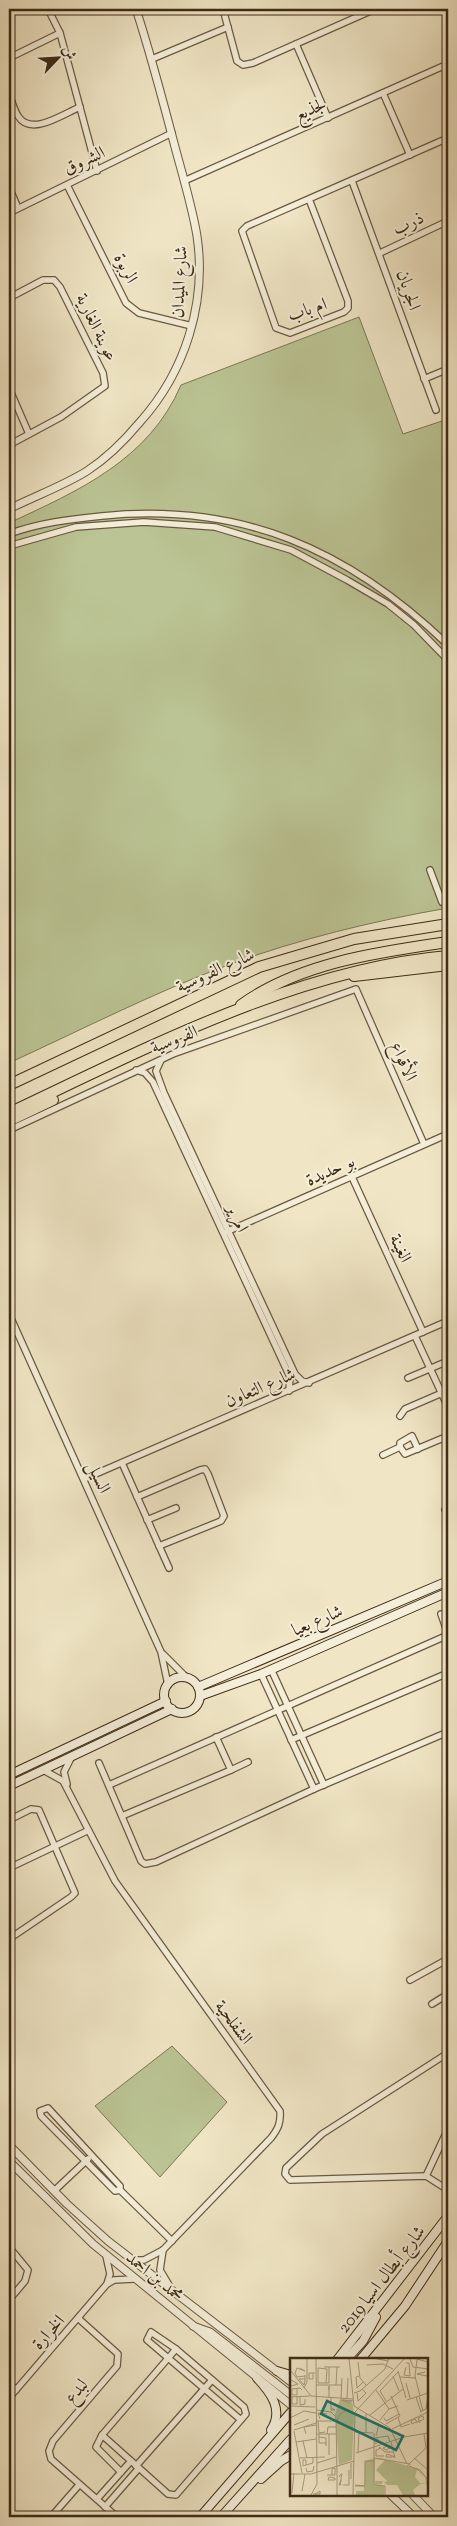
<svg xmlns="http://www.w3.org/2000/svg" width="457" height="2526" font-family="'Sorts Mill Goudy',Amiri,serif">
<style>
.green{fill:#bbc494;stroke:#7c7754}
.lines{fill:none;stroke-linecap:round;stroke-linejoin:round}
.minor-casing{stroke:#6a5941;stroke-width:8}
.tertiary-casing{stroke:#6a5941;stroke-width:9}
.secondary-casing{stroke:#3d2a15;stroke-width:10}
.trunk-casing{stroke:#3d2a15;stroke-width:12}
.minor{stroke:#f5efda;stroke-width:5.5}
.tertiary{stroke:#f5efda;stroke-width:7}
.secondary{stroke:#f5efda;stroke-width:8}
.trunk{stroke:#f0e6c6;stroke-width:10}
.labels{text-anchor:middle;stroke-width:4;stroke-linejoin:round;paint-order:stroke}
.street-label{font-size:18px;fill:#3d2a15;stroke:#f5efda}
.inset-road{fill:none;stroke:#a89b7f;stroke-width:1}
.view{fill:#0f766e;fill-opacity:0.15;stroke:#0f766e;stroke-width:2.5}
.inset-edge{fill:none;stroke:#3d2a15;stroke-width:2.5}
</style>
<rect width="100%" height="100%" fill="#f0e6c6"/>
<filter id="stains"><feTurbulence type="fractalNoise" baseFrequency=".004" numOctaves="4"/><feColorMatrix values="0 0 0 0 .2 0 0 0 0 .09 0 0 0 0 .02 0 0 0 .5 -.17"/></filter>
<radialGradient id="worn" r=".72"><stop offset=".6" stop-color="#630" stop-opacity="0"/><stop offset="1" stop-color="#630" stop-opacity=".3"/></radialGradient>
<!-- green -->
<g class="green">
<path d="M359 317 403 434 448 419V908C373 921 299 939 228 965 153 993 81 1030 9 1063V523C78 491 149 460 181 385Z"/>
<polygon points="172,2046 227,2102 160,2177 95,2106"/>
</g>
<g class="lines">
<defs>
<g id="minor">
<polyline points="48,9 60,33 97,171"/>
<polyline points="223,9 237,61 243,65 253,63 375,9"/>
<polyline points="296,44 328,118"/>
<polyline points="9,58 60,33"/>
<polyline points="152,59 228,27"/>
<polyline points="383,93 410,155"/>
<path d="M9 94C12 101 14 110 18 116 31 137 63 114 80 107"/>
<polyline points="184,181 448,64"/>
<polyline points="352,181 436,410"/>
<polyline points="67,185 126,303 139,313 192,326"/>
<polyline points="9,187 18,208"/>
<polyline points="309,199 348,301 348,308 344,312 290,333 276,328 242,231 247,226 448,138"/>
<polyline points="9,213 172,133"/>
<polyline points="380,253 448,221"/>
<polyline points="9,298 43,280 54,280 60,287 103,373 105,386 61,417 9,445"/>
<polyline points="424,379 448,369"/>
<polyline points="9,388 29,434"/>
<path d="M9 534C38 523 71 519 102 516 241 502 348 549 448 645"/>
<polyline points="9,546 76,527 144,522 215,527 291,550 347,580 388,604 414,625 448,660"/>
<polyline points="430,870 442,902"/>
<polyline points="161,1060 156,1071 164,1093 295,1374 302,1381 309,1383"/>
<polyline points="136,1070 145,1073 153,1082 290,1377 289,1391"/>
<polyline points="9,1130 173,1054 356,989 424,1144"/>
<polyline points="352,1177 423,1332"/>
<polyline points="226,1232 448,1134"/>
<polyline points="9,1314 161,1652 168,1685"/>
<polyline points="415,1336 448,1407"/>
<polyline points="408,1378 448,1361"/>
<polyline points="400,1416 405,1409 442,1393"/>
<polyline points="400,1447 405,1454 448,1436"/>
<polyline points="383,1455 400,1447 400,1443 412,1436 418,1449"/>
<polyline points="122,1463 169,1568"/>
<polyline points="84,1479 448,1321"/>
<polyline points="137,1497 200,1470 205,1469 208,1474 224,1516 221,1521 159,1546"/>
<polyline points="445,1510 448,1509"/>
<polyline points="147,1520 176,1508"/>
<polyline points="441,1614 448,1634"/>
<polyline points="163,1654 187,1678"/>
<polyline points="271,1669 324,1785"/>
<polyline points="261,1674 314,1789"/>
<polyline points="9,1699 9,1701"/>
<polyline points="291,1740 448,1673"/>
<polyline points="99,1763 141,1861 145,1864 156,1862 314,1789 448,1732"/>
<polyline points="231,1770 248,1762"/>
<path d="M45 1771 63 1781 115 1881 280 2111C281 2123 278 2129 271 2138L163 2250 144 2260H132"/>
<polyline points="67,1784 64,1772 71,1758"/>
<polyline points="109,1785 448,1635"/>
<polyline points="122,1816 231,1770 216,1737"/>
<polyline points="9,1820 31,1809 39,1810 75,1893 71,1897 9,1939"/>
<polyline points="9,1868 87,1831"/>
<polyline points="410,1980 448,1959"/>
<polyline points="432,2004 448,1994"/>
<polyline points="448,2053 322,2134 286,2168 285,2174 290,2180 426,2176 448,2190"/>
<polyline points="426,2176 448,2129"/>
<polyline points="120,2190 115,2191 41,2116 40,2111 48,2108 120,2186 120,2190 172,2241"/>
<polyline points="54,2191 88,2159"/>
<polyline points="9,2247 28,2270 25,2281 9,2300"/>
<polyline points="163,2250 160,2270 169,2285"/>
<polyline points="106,2256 110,2274 107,2284"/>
<polyline points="79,2319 118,2354 117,2366 53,2441 49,2451 51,2459 117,2517"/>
<polyline points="9,2383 16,2390"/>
<polyline points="9,2398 107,2284 114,2280 134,2279"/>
<polyline points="102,2435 96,2447 121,2472"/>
<polyline points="136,2466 212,2380"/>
<polyline points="139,2468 102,2435 176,2349"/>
<polyline points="97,2499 131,2461"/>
<polyline points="105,2507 139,2468 168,2494 176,2495 246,2414 244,2407 176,2349 151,2332 147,2340 241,2420"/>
<polyline points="51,2517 79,2485"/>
</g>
<g id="tertiary">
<path d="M9 509C35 496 63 486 87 471 107 458 125 440 140 422 185 372 207 303 197 236 192 206 183 177 175 147 163 101 151 55 136 9"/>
<polyline points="9,2145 67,2204 108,2241 291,2382"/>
<polyline points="9,2161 93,2244 291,2405"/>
<polyline points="193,2326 210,2332 291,2395"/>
<polyline points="391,2495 414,2517"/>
<polyline points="413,2495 434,2517"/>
</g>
<g id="secondary">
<circle cx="182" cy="1695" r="18"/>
<polyline points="198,1687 448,1581"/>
<polyline points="200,1696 261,1674 448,1592"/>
<polyline points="9,1775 166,1701"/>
<polyline points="9,1786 172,1709"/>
<polyline points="337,2360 448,2216"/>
<polyline points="346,2360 363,2341 376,2317"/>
<polyline points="360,2360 405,2306 448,2241"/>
<polyline points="277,2371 291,2375"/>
<path d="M257 2378C271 2393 284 2410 271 2430"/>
<polyline points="261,2479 281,2461 291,2455"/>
<polyline points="200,2517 291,2412"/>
<polyline points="221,2517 291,2439"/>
</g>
<g id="trunk">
<polyline points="354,976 448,965"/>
<path d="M241 1005C299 963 378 952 448 942"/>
<polyline points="9,1085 259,967 354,939 448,924"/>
<path d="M9 1113C145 1049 296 969 448 956"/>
<polyline points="9,1121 53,1100"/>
</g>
</defs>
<!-- minor casing -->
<use href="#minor" class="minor-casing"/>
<!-- tertiary casing -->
<use href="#tertiary" class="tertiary-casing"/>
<!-- secondary casing -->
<use href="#secondary" class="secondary-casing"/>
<!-- trunk casing -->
<use href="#trunk" class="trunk-casing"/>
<!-- minor -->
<use href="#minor" class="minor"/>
<!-- tertiary -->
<use href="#tertiary" class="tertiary"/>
<!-- secondary -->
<use href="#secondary" class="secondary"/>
<!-- trunk -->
<use href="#trunk" class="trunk"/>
</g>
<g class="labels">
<!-- street labels -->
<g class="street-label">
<text transform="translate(310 109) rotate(-24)" y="6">لجذيع</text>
<text transform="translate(84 160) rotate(-25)" y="6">الشروق</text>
<text transform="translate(408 223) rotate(-25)" y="6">ذرب</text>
<text transform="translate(126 268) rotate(63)" y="6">الربوة</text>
<text transform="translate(179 282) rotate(-87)" y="6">شارع الميدان</text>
<text transform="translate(409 290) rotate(71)" y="6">الجريان</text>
<text transform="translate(307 309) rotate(-18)" y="6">ام باب</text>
<text transform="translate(97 327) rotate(64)" y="6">عوينة الغارية</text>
<text transform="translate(215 970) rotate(-24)" y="6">شارع الفروسية</text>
<text transform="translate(174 1039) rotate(-21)" y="6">الفروسية</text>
<text transform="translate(404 1061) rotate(66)" y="6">الأقواع</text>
<text transform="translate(330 1170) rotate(-24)" y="6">بو حديدة</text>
<text transform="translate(238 1218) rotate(65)" y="6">امرير</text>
<text transform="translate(401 1248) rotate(65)" y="6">الغينة</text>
<text transform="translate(260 1387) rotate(-23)" y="6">شارع التعاون</text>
<text transform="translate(99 1477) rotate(65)" y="6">السيل</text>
<text transform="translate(317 1620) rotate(-23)" y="6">شارع بعيا</text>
<text transform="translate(234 2022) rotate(53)" y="6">الشفلحية</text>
<text transform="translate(155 2276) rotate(39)" y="6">محمد بن احمد</text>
<text transform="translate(381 2279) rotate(-52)" y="6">شارع أبطال اسيا 2019</text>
<text transform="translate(48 2332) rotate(-48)" y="6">الخرارة</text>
<text transform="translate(76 2391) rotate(-50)" y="6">لبدع</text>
</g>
</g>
<!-- overview -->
<g transform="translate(290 2358)">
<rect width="138" height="138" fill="#f0e6c6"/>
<path d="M50 41 62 42 64 55 62 102 49 107 45 56ZM85 100H91L127 111 131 114 136 120 137 124V128L135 119 127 112 125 119 130 125 137 126H130L123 132 125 137H113L107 127H97L93 123 92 126 85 127V123H92L96 124 97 123 86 112 95 102 85 101 84 128H94V137H66V133H74L75 103Z" fill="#bbc494"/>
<path class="inset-road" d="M59 0 64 48 100 70 117 106M83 0 98 3M123 0 138 4M120 1 123 9 138 11M127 2 125 18 130 38M68 4 70 20 76 27M77 7 93 6 103 11M34 9H50M116 9 114 17 120 18 119 5H116M10 10 15 13 7 10 5 15 7 19 15 18M0 12 21 38 63 41M108 13 116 40M135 14 127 16 137 18M23 15V21H19V15H25M69 18 66 19 67 30 73 24M103 18 109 33M110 19 125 20M15 21H9L14 27 15 23V17M36 25 37 11 28 10V25H39M39 25V9M116 25 120 40M26 27H52M46 27 47 9M1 28 8 26 1 22M14 30 17 24V0M7 31V37H2V31L10 30 12 32M86 32 99 51M64 35 70 33 95 11 99 0M67 35 68 43 76 35 72 31M129 38 133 53M0 39 20 38M2 39V46H7V39M10 39V47L15 46V41M39 39V28V32M126 39 131 54M51 40 52 20M57 40 58 20M117 42 138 35M96 43 90 33 108 14M60 45 51 42 63 43M0 48 25 49M0 48V29M41 50 45 52H41V40M27 52 41 54 46 59 47 116M130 54 136 51 138 38M80 57 113 31M108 59 111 69 120 66M0 60 14 53 26 55M94 60 96 63 109 56M30 61 28 55 37 56M90 62 99 51 108 48M27 63H46M28 63 29 75 35 74M47 63 50 56 58 51M127 64 125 61 121 63 122 66 126 64H128L129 63H130L134 61 133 58 128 60 129 63 130 65M85 66H89L86 78M96 66 110 58 101 38M4 67 19 61M102 71 138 54M4 72 26 65M4 73 12 115M65 74 83 75M76 75V56M84 75V100L120 106 117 108M16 76 14 69 26 67M26 76H46M29 76V85H36M37 76 38 69H46M29 79 36 80V88M84 80 98 78 100 84M85 81H88L89 84 85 86ZM13 83 17 100M6 84 26 81M101 84 105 100M89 89 95 94H104M91 90 86 92V98H94M100 90 99 87 93 90 96 92 102 89M68 94 69 74M66 95 114 79 138 75M39 97V76M103 99H96L97 96 105 99M10 100 35 99M84 100V127L95 128V137M124 100 138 112M27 105 46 99M119 106 136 90 134 76M16 107 13 108V102H16V107L23 105V100M119 108 130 112 138 122M16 110 17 114 23 113 24 108M0 116H21L64 103M37 117H45V110L42 111V117M39 119 45 120V122H38ZM49 119 51 116H52L51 120V123L50 125 51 127H49L51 122M61 121V105M53 127H59V112M75 127V103H84M65 128H75L65 127M12 133 15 116M2 135 4 115M23 136H30V133L25 136M21 137 27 126 26 0M47 137V116M63 137 65 54 115 0"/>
<path class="view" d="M37 43 113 78 106 92 31 56Z"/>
<rect width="138" height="138" class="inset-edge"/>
</g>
<!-- margin -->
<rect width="457" height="2526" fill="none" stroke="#f0e6c6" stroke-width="30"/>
<rect x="10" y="10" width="437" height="2506" fill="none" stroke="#3d2a15" stroke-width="2.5"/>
<rect x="15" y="15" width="427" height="2496" fill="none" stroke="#3d2a15"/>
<!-- north arrow -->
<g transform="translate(58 58) rotate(65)" stroke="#f5efda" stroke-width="4" paint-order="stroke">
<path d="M0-4L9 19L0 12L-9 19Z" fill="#3d2a15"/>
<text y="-8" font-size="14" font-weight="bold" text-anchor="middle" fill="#3d2a15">ش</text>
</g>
<rect width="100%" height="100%" filter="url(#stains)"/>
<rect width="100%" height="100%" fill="url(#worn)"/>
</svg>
